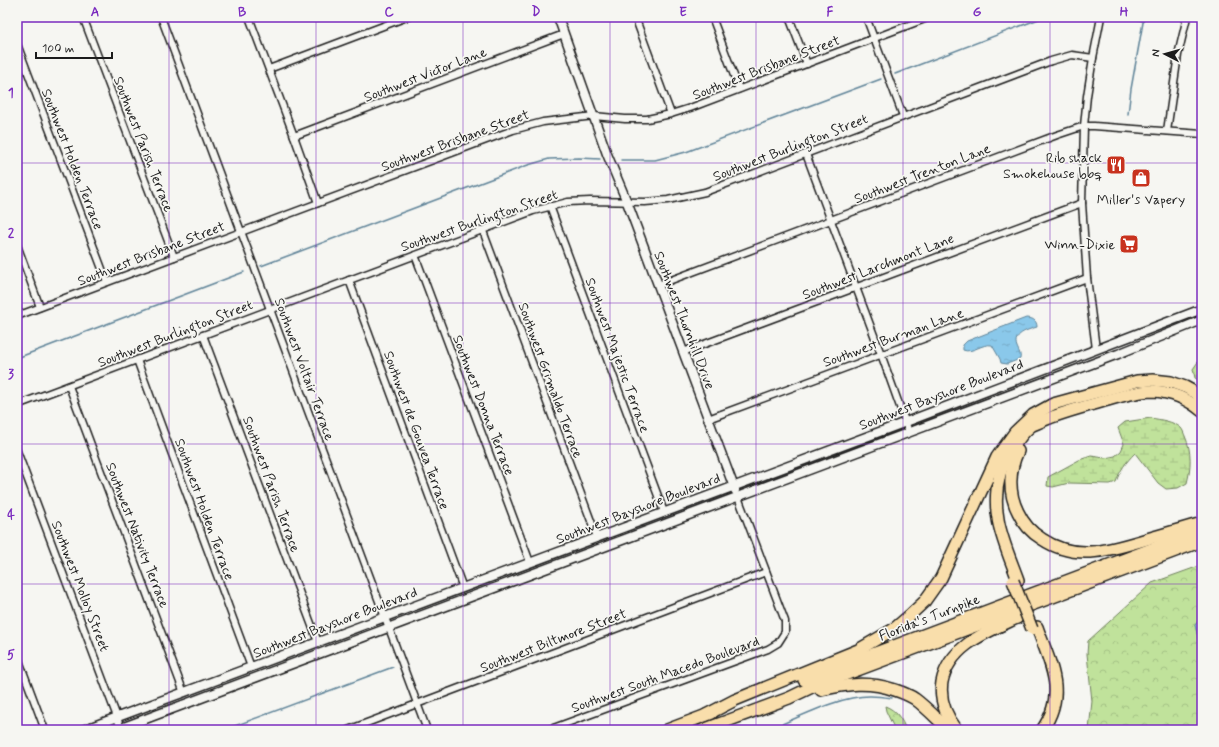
<svg xmlns="http://www.w3.org/2000/svg" width="1219" height="747" font-family="Mynerve,sans-serif">
<style>
.forest{fill:url(#forest-crowns);stroke:#6e7f5c}
.wetland{fill:url(#wetland-marsh);stroke:#6e7f5c}
.water{fill:url(#water-ripples);stroke:#5e8398}
.lines{fill:none;stroke-linecap:round;stroke-linejoin:round}
.stream{stroke:#5e8398;stroke-width:1.5}
.street-casing{stroke:#1c1c1c;stroke-width:9}
.secondary-casing{stroke:#1c1c1c;stroke-width:11}
.highway-casing{stroke:#1c1c1c;stroke-width:14}
.street{stroke:#f6f6f2;stroke-width:6}
.secondary{stroke:#f6f6f2;stroke-width:8}
.highway{stroke:#f9deab;stroke-width:11}
.highway-bridge-casing{stroke:#1c1c1c;stroke-width:14;stroke-linecap:butt}
.highway-bridge{stroke:#f9deab;stroke-width:11}
.grid{fill:none;stroke:#7b2cbf;stroke-width:1;stroke-opacity:0.55}
.labels{text-anchor:middle;stroke-width:3.5;stroke-linejoin:round;paint-order:stroke}
.street-label{font-size:14px;fill:#1c1c1c;stroke:#f6f6f2}
.poi-label{font-size:14px;fill:#1c1c1c;stroke:#f6f6f2;text-anchor:end}
.neatline{fill:none;stroke:#7b2cbf;stroke-width:1.5}
.grid-label{font-size:13px;text-anchor:middle;font-weight:bold;fill:#7b2cbf}
</style>
<defs>
<pattern id="forest-crowns" width="20" height="18" patternUnits="userSpaceOnUse"><rect width="20" height="18" fill="#c0e29b"/><path d="M2 6a3 3 0 1 1 6 0M12 15a3 3 0 1 1 6 0" fill="none" stroke="#a4c185"/></pattern>
<pattern id="wetland-marsh" width="20" height="14" patternUnits="userSpaceOnUse"><rect width="20" height="14" fill="#c0e29b"/><path d="M1 5h8M5 5V1M11 12h8M15 12V8" fill="none" stroke="#a4c185"/></pattern>
<pattern id="water-ripples" width="26" height="14" patternUnits="userSpaceOnUse"><rect width="26" height="14" fill="#8ac8ea"/><path d="M2 4q2-2 4 0t4 0M15 11q2-2 4 0t4 0" fill="none" stroke="#76abc8"/></pattern>
</defs>
<rect width="100%" height="100%" fill="#f6f6f2"/>
<filter id="ink" filterUnits="userSpaceOnUse"><feTurbulence type="fractalNoise" baseFrequency=".025" numOctaves="2"/><feDisplacementMap in="SourceGraphic" scale="8" xChannelSelector="R" yChannelSelector="G"/><feConvolveMatrix kernelMatrix="1 2 1 2 8 2 1 2 1" color-interpolation-filters="sRGB"/></filter>
<g filter="url(#ink)">
<!-- forest -->
<g class="forest">
<polygon points="1202,565 1202,617 1195,625 1200,645 1202,646 1202,730 1089,730 1092,701 1087,654 1088,641 1152,583"/>
<path d="M885 706C896 710 902 719 906 730H895L886 711Z"/>
</g>
<!-- wetland -->
<g class="wetland">
<polygon points="1202,356 1202,382 1195,378 1193,369"/>
<path d="M1151 418C1161 420 1173 421 1181 428 1183 430 1184 434 1185 436 1192 452 1191 467 1187 483L1178 488 1166 489 1158 483 1135 453C1126 462 1120 470 1116 482L1110 484 1069 483 1053 487 1047 486 1048 477 1079 460 1091 456 1105 458 1115 456 1121 451 1124 444 1118 428 1125 422Z"/>
</g>
<!-- water -->
<g class="water">
<path d="M1026 318C1032 318 1037 320 1037 327 1027 330 1012 334 1017 347 1019 352 1021 354 1020 359L1007 364 1001 363 1000 359 992 345C982 343 972 354 963 350V345L967 341Z"/>
<polygon points="1202,617 1202,646 1200,645 1195,625"/>
</g>
<g class="lines">
<!-- stream -->
<g class="stream">
<polyline points="1129,17 1143,21"/>
<polyline points="895,74 1044,17"/>
<polyline points="1128,114 1131,89 1144,17"/>
<polyline points="621,160 655,160 686,152 881,79"/>
<polyline points="261,266 528,165 549,159 579,158 600,159"/>
<polyline points="17,358 244,272"/>
<polyline points="224,730 393,667"/>
<path d="M768 730C798 718 838 696 870 696 877 696 885 697 892 698"/>
</g>
<defs>
<g id="street">
<polyline points="83,17 174,257"/>
<polyline points="161,17 427,730"/>
<polyline points="249,17 294,136 318,203"/>
<polyline points="635,17 671,114"/>
<polyline points="712,17 739,89"/>
<polyline points="789,17 807,64"/>
<polyline points="866,17 903,116"/>
<polyline points="17,44 107,282"/>
<polyline points="269,69 407,17"/>
<polyline points="1167,131 1178,55 1187,17"/>
<polyline points="294,136 564,34"/>
<polyline points="806,154 881,354 909,432"/>
<polyline points="550,206 664,512"/>
<polyline points="483,231 597,537"/>
<polyline points="17,245 40,307"/>
<polyline points="415,255 530,562"/>
<polyline points="349,280 463,588"/>
<polyline points="658,285 1057,135 1084,126 1094,126 1202,134"/>
<polyline points="17,316 513,130 543,122 594,116 625,119 647,119 671,114 690,108 930,17"/>
<polyline points="203,335 318,642"/>
<polyline points="1096,349 1087,278 1082,203 1084,126 1087,96 1093,58 1101,17"/>
<polyline points="683,352 1082,203"/>
<polyline points="137,360 251,667"/>
<polyline points="69,386 184,693"/>
<polyline points="17,405 533,211 568,202 590,201 645,202 668,200 705,192 1051,61 1072,55 1093,58"/>
<polyline points="708,419 1087,278"/>
<polyline points="17,451 117,717 121,730"/>
<polyline points="17,655 45,730"/>
<polyline points="348,730 766,572"/>
<polyline points="548,730 768,649 778,643 785,632 785,621 738,497"/>
</g>
<g id="secondary">
<polyline points="558,17 607,154 627,202 735,490"/>
<polyline points="83,730 906,422 1202,309"/>
<polyline points="116,730 1118,354 1202,320"/>
</g>
<g id="highway">
<path d="M1018 451C1009 470 1008 493 1018 512 1023 523 1032 533 1042 539 1076 562 1110 550 1147 539 1165 534 1184 528 1202 523"/>
<path d="M1018 580C1005 544 989 514 1000 474 1004 460 1019 435 1031 426 1034 424 1038 423 1042 421 1058 414 1076 409 1094 404 1113 399 1133 391 1153 391 1171 392 1188 399 1202 411"/>
<path d="M1037 627C1050 664 1068 693 1042 730"/>
<polyline points="804,680 1202,530"/>
<path d="M821 690C848 684 868 681 895 690 901 692 909 695 915 699 927 708 938 720 949 730"/>
<polyline points="706,715 735,700 858,650 894,629 909,616 924,602 941,578 997,457 1015,432 1033,415 1053,404 1137,381 1153,380 1171,382 1185,387 1196,393 1202,399"/>
<polyline points="667,730 712,713"/>
<polyline points="703,730 789,698 812,687 1202,541"/>
<path d="M957 730C946 716 939 701 942 682 949 646 987 632 1017 618"/>
</g>
</defs>
<!-- street casing -->
<use href="#street" class="street-casing"/>
<!-- secondary casing -->
<use href="#secondary" class="secondary-casing"/>
<!-- highway casing -->
<use href="#highway" class="highway-casing"/>
<!-- street -->
<use href="#street" class="street"/>
<!-- secondary -->
<use href="#secondary" class="secondary"/>
<!-- highway -->
<use href="#highway" class="highway"/>
<defs>
<polyline id="highway-bridge" points="1013,581 1032,629"/>
</defs>
<!-- highway-bridge casing -->
<use href="#highway-bridge" class="highway-bridge-casing"/>
<!-- highway-bridge -->
<use href="#highway-bridge" class="highway-bridge"/>
</g>
</g>
<!-- grid -->
<path class="grid" d="M169 17V730M316 17V730M463 17V730M610 17V730M756 17V730M903 17V730M1050 17V730M17 163H1202M17 303H1202M17 444H1202M17 584H1202"/>
<!-- icons -->
<defs>
<symbol id="restaurant-square" viewBox="-11 -11 22 22"><rect x="-9" y="-9" width="18" height="18" rx="4" fill="#c8321e" stroke="#f6f6f2"/><path d="M-5-6h1v4h1v-4h1v4h1v-4h1v5L-1.5 .5V6h-2V.5L-5-1ZM5-6V6H3V1.5H1.5Q1.5-4 5-6Z" fill="#fff"/></symbol>
<symbol id="shop-square" viewBox="-11 -11 22 22"><rect x="-9" y="-9" width="18" height="18" rx="4" fill="#c8321e" stroke="#f6f6f2"/><path d="M-5-2.5h2.3a2.7 3.5 0 0 1 5.4 0H5L5.5 6h-11ZM-1.5-2.5h3a1.5 2.3 0 0 0-3 0Z" fill="#fff"/></symbol>
<symbol id="supermarket-square" viewBox="-11 -11 22 22"><rect x="-9" y="-9" width="18" height="18" rx="4" fill="#c8321e" stroke="#f6f6f2"/><path d="M-6-5.5h2.5l.6 2H6L4.5 2H-2.5L-4.4-4H-6ZM-1.5 3.2a1.3 1.3 0 1 0 .1 0ZM3 3.2a1.3 1.3 0 1 0 .1 0Z" fill="#fff"/></symbol>
</defs>
<g fill-rule="evenodd">
<use href="#restaurant-square" x="1105" y="154" width="22" height="22"/>
<use href="#shop-square" x="1130" y="167" width="22" height="22"/>
<use href="#supermarket-square" x="1118" y="233" width="22" height="22"/>
</g>
<g class="labels">
<!-- street labels -->
<g class="street-label">
<text transform="translate(766 67) rotate(-21)" y="5">Southwest Brisbane Street</text>
<text transform="translate(425 74) rotate(-21)" y="5">Southwest Victor Lane</text>
<text transform="translate(455 140) rotate(-20)" y="5">Southwest Brisbane Street</text>
<text transform="translate(144 144) rotate(69)" y="5">Southwest Parish Terrace</text>
<text transform="translate(790 147) rotate(-21)" y="5">Southwest Burlington Street</text>
<text transform="translate(73 159) rotate(69)" y="5">Southwest Holden Terrace</text>
<text transform="translate(922 173) rotate(-21)" y="5">Southwest Trenton Lane</text>
<text transform="translate(479 220) rotate(-19)" y="5">Southwest Burlington Street</text>
<text transform="translate(151 253) rotate(-21)" y="5">Southwest Brisbane Street</text>
<text transform="translate(878 266) rotate(-21)" y="5">Southwest Larchmont Lane</text>
<text transform="translate(685 320) rotate(69)" y="5">Southwest Thornhill Drive</text>
<text transform="translate(175 333) rotate(-21)" y="5">Southwest Burlington Street</text>
<text transform="translate(893 337) rotate(-20)" y="5">Southwest Burman Lane</text>
<text transform="translate(618 355) rotate(70)" y="5">Southwest Majestic Terrace</text>
<text transform="translate(305 369) rotate(70)" y="5">Southwest Voltair Terrace</text>
<text transform="translate(551 380) rotate(70)" y="5">Southwest Grimaldo Terrace</text>
<text transform="translate(941 394) rotate(-21)" y="5">Southwest Bayshore Boulevard</text>
<text transform="translate(484 405) rotate(69)" y="5">Southwest Donna Terrace</text>
<text transform="translate(417 430) rotate(70)" y="5">Southwest de Gouvea Terrace</text>
<text transform="translate(272 484) rotate(70)" y="5">Southwest Parish Terrace</text>
<text transform="translate(638 508) rotate(-21)" y="5">Southwest Bayshore Boulevard</text>
<text transform="translate(205 509) rotate(70)" y="5">Southwest Holden Terrace</text>
<text transform="translate(138 535) rotate(69)" y="5">Southwest Nativity Terrace</text>
<text transform="translate(81 586) rotate(69)" y="5">Southwest Molloy Street</text>
<text transform="translate(929 617) rotate(-21)" y="5">Florida's Turnpike</text>
<text transform="translate(335 622) rotate(-21)" y="5">Southwest Bayshore Boulevard</text>
<text transform="translate(553 640) rotate(-21)" y="5">Southwest Biltmore Street</text>
<text transform="translate(665 674) rotate(-20)" y="5">Southwest South Macedo Boulevard</text>
</g>
<!-- poi labels -->
<g class="poi-label">
<text x="1102" y="162">Rib shack<tspan x="1102" dy="16">Smokehouse bbq</tspan></text>
<text x="1141" y="204" text-anchor="middle">Miller's Vapery</text>
<text x="1115" y="249">Winn-Dixie</text>
</g>
</g>
<!-- margin -->
<rect width="1219" height="747" fill="none" stroke="#f6f6f2" stroke-width="44"/>
<!-- north arrow -->
<g transform="translate(1165 54) rotate(276)" stroke="#f6f6f2" stroke-width="3" paint-order="stroke">
<path d="M0-3L7 15L0 10L-7 15Z" fill="#1c1c1c"/>
<text y="-6" font-size="11" font-weight="bold" text-anchor="middle" fill="#1c1c1c">N</text>
</g>
<!-- scale -->
<path d="M36 52v6h76v-6" fill="none" stroke="#1c1c1c" stroke-width="2"/>
<text x="42" y="52" font-size="12" fill="#1c1c1c" stroke="#f6f6f2" stroke-width="3" paint-order="stroke">100 m</text>
<rect x="22" y="22" width="1175" height="703" class="neatline"/>
<g class="grid-label">
<text x="95" y="16">A</text>
<text x="242" y="16">B</text>
<text x="389" y="16">C</text>
<text x="536" y="16">D</text>
<text x="683" y="16">E</text>
<text x="830" y="16">F</text>
<text x="977" y="16">G</text>
<text x="1124" y="16">H</text>
<text x="11" y="97">1</text>
<text x="11" y="237">2</text>
<text x="11" y="378">3</text>
<text x="11" y="519">4</text>
<text x="11" y="659">5</text>
</g>
</svg>
